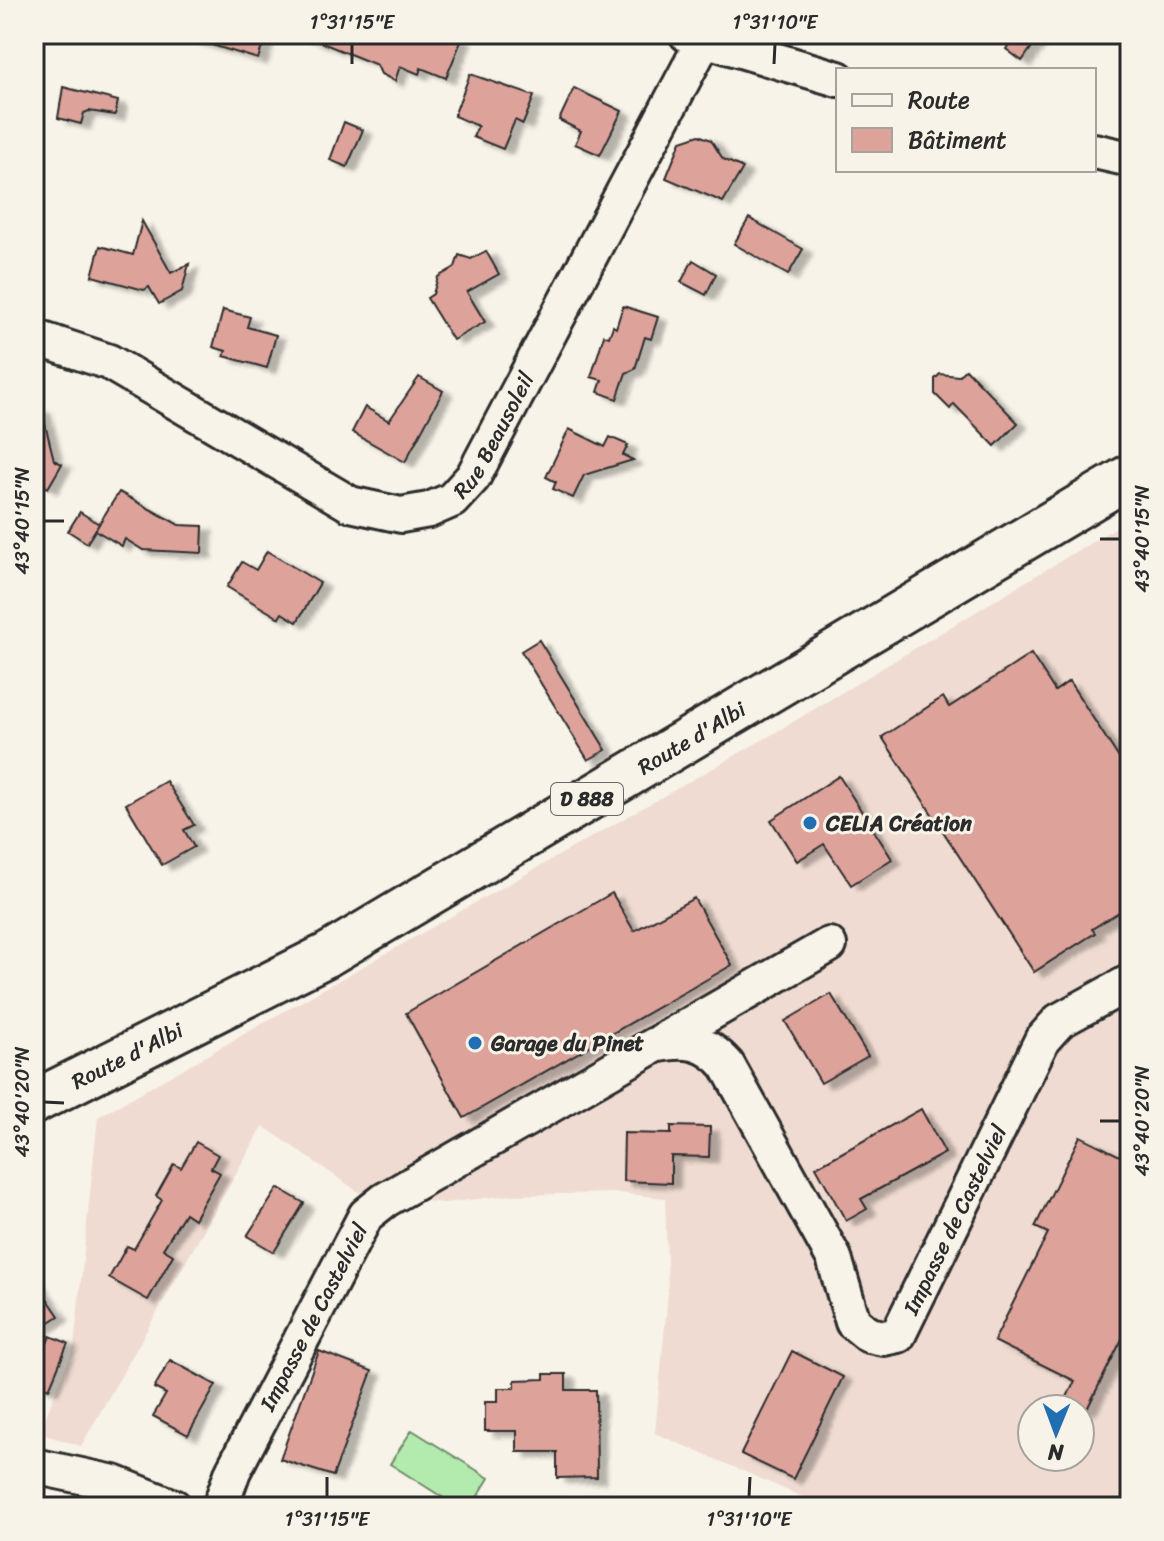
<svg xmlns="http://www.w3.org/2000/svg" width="1164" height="1541" font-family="Sriracha,sans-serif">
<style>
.built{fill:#efdbd1;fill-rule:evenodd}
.green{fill:#b3ebae;stroke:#6f8b6c;stroke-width:2}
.building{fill:#dda39b;stroke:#2b2b2b;stroke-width:2;filter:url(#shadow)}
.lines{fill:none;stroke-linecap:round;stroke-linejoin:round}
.minor-casing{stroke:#2b2b2b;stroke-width:40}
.major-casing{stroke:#2b2b2b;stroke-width:48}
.minor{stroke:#f7f3e8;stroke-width:34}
.major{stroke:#f7f3e8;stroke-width:42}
.ticks{fill:none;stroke:#2b2b2b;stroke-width:3}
.poi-dot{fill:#1f6fb2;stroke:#f7f3e8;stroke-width:3}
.labels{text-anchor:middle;stroke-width:6;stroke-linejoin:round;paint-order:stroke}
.shield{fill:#f7f3e8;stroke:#686764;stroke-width:2}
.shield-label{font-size:20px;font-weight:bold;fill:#2b2b2b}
.street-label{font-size:22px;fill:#2b2b2b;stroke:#f7f3e8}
.poi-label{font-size:22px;font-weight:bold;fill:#2b2b2b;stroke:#f7f3e8;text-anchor:start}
.neatline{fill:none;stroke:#2b2b2b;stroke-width:3}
.ticks-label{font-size:20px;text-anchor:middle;fill:#2b2b2b}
</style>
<defs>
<filter id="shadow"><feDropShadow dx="9" dy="5" stdDeviation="2" flood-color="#0004"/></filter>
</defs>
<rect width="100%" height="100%" fill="#f7f3e8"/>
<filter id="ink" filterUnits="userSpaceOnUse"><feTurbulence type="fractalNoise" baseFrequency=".0125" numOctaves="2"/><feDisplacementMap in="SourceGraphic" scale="16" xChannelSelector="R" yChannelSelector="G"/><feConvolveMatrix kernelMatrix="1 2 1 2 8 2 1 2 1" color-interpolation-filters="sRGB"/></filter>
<g filter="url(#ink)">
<!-- built -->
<path class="built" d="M1130 519V1507H826L655 1433 668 1293 665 1198 618 1193 511 1195 444 1203 360 1193 263 1126 81 1446 39 1433 74 1347 98 1117 773 734ZM1032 1409H1080V1457H1032Z"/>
<!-- green -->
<polygon class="green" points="412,1430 489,1478 471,1507 458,1507 390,1464"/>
<!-- building -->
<g class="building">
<polygon points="192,34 266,34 258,59 192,39"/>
<polygon points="300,34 451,34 462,39 446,78 421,68 419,74 400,66 395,81 381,74 377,65"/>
<polygon points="1016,34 1041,34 1022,61 1006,49"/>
<polygon points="470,74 534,96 523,124 515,120 503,149 473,137 478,126 454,116"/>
<polygon points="63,87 118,101 115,115 89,111 84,113 81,124 58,118"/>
<polygon points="574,88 622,111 600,155 575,144 581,131 559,120"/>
<polygon points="344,122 363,130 347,167 330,160"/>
<polygon points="699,135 711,140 723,159 743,168 723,202 666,178 681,141"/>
<polygon points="749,218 803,249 788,275 734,244"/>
<polygon points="142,221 171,273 189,264 182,291 159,304 149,287 144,290 92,276 100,246 133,255"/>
<polygon points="486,251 499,274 467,292 485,322 453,340 427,298 433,294 438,277 455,267 459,255 471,259"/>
<polygon points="693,260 716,274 706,295 681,282"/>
<polygon points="623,306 658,317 651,339 645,337 635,369 626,373 617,399 598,392 602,380 591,377 604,335 609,337 613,326 616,328"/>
<polygon points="223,310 250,317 247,327 276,335 267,368 224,356 226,351 213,347"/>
<polygon points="966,369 1018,423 995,446 954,404 950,409 935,394 935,379 940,374 958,376"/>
<polygon points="419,377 443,391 405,462 352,432 365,407 389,421"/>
<polygon points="41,408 54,460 62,464 48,488 34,479 34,409"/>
<polygon points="569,429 605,447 610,437 628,445 623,455 633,460 584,475 573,498 553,489 556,482 546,477"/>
<polygon points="119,492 179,525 203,526 202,553 143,550 125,539 122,546 95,530"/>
<polygon points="80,512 99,524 87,543 68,531"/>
<polygon points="267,551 320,583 297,622 282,613 279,618 227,587 242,562 256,570"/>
<polygon points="539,640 606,750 588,760 521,651"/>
<polygon points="1031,654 1055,691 1069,681 1130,775 1130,905 1092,929 1095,933 1034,972 882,737 943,697 949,707"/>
<polygon points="839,776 892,859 851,885 824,844 797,861 771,820"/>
<polygon points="166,781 194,825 184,830 194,847 162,865 126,804"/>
<polygon points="612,893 634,931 694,898 732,965 464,1118 406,1013"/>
<polygon points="831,994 868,1056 821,1083 785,1021"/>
<polygon points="921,1109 945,1153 861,1199 867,1209 846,1221 816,1167"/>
<polygon points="671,1126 710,1127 709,1157 671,1156 671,1183 623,1181 624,1133 671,1134"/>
<polygon points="1080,1136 1130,1161 1130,1323 1087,1409 1061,1409 1075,1381 994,1341 1048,1233 1035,1227"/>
<polygon points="196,1142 218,1155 211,1168 220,1173 194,1219 185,1213 163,1249 173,1255 148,1300 109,1278 127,1246 134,1249 162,1200 156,1196 174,1164 181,1168"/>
<polygon points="278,1188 304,1203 274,1252 247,1236"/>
<polygon points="34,1279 59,1316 34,1332"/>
<polygon points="50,1336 68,1343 49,1389 34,1383 34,1375"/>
<polygon points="319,1351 372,1371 333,1476 280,1459"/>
<polygon points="792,1351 843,1377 793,1479 741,1454"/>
<polygon points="170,1360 216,1385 188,1435 153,1416 166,1394 154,1388"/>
<polygon points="544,1374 566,1374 566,1390 596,1390 597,1477 557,1478 557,1452 517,1452 517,1431 485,1431 485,1402 498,1402 498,1388 515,1388 515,1380 544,1379"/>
</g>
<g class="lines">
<defs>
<g id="minor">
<polyline points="687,34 838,79"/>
<polyline points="1094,151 1130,159"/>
<path id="s1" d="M34 337 109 362 350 504 401 515 429 510 452 500 473 477 704 40"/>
<polyline points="662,1041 829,945"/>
<polyline points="34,1466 114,1483 174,1507"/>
<path id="s2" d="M220 1507 233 1471 366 1215 385 1200 655 1045C686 1038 706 1041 727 1065L834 1258 853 1322 869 1335 884 1338 898 1335 1042 1040 1059 1021 1130 982"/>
</g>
<g id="major">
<path id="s3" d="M34 1102 327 955 1130 476"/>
</g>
</defs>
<!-- minor casing -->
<use href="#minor" class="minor-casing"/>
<!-- major casing -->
<use href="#major" class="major-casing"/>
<!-- minor -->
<use href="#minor" class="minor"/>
<!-- major -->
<use href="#major" class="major"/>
</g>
</g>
<!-- ticks -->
<path class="ticks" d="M352 64V44M774 64 775 44M44 521H64M1100 539H1120M44 1102 64 1103M1100 1121H1120M327 1497V1477M749 1497 750 1477"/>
<!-- markers -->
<g class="poi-dot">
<circle cx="810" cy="823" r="8"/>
<circle cx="475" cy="1043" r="8"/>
</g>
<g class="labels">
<!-- shield labels -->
<rect class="shield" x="551" y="783" width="72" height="32" rx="6"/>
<g class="shield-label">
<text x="587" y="806">D 888</text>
</g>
<!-- street labels -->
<g class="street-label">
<text dy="8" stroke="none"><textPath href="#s1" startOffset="542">Rue Beausoleil</textPath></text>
<text dy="8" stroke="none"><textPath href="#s3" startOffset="752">Route d'Albi</textPath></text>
<text dy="8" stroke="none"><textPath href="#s3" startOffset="104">Route d'Albi</textPath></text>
<text dy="8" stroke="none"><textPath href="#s2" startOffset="1208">Impasse de Castelviel</textPath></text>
<text dy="8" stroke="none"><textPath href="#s2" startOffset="212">Impasse de Castelviel</textPath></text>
</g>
<!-- poi labels -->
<g class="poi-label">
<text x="826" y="831">CELIA Création</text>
<text x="491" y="1051">Garage du Pinet</text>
</g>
</g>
<!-- margin -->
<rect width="1164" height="1541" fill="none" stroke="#f7f3e8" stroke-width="88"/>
<!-- legend -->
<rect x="836" y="68" width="260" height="104" fill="#f7f3e8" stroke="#a5a39c" stroke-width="2"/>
<rect x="852" y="94" width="40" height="12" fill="#f7f3e8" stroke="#a5a39c" stroke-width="2"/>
<text x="908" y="108" font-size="24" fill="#2b2b2b">Route</text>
<rect x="852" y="128" width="40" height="24" fill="#dda39b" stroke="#a5a39c" stroke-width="2"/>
<text x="908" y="148" font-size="24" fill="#2b2b2b">Bâtiment</text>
<!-- north arrow -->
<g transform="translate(1056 1433) rotate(181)"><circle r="38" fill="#f7f3e8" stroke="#a5a39c" stroke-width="2"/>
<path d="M0-6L14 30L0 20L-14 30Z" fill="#1f6fb2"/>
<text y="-12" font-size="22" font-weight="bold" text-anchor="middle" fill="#2b2b2b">N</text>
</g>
<rect x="44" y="44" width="1076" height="1453" class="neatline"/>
<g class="ticks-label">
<text x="352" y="29">1°31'15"E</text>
<text x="775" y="29">1°31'10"E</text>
<text transform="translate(22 521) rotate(-90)" y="7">43°40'15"N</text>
<text transform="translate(1142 539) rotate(-90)" y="7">43°40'15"N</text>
<text transform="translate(22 1102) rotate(-90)" y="7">43°40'20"N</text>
<text transform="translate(1142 1121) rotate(-90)" y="7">43°40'20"N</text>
<text x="327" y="1526">1°31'15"E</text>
<text x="749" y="1526">1°31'10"E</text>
</g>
</svg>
